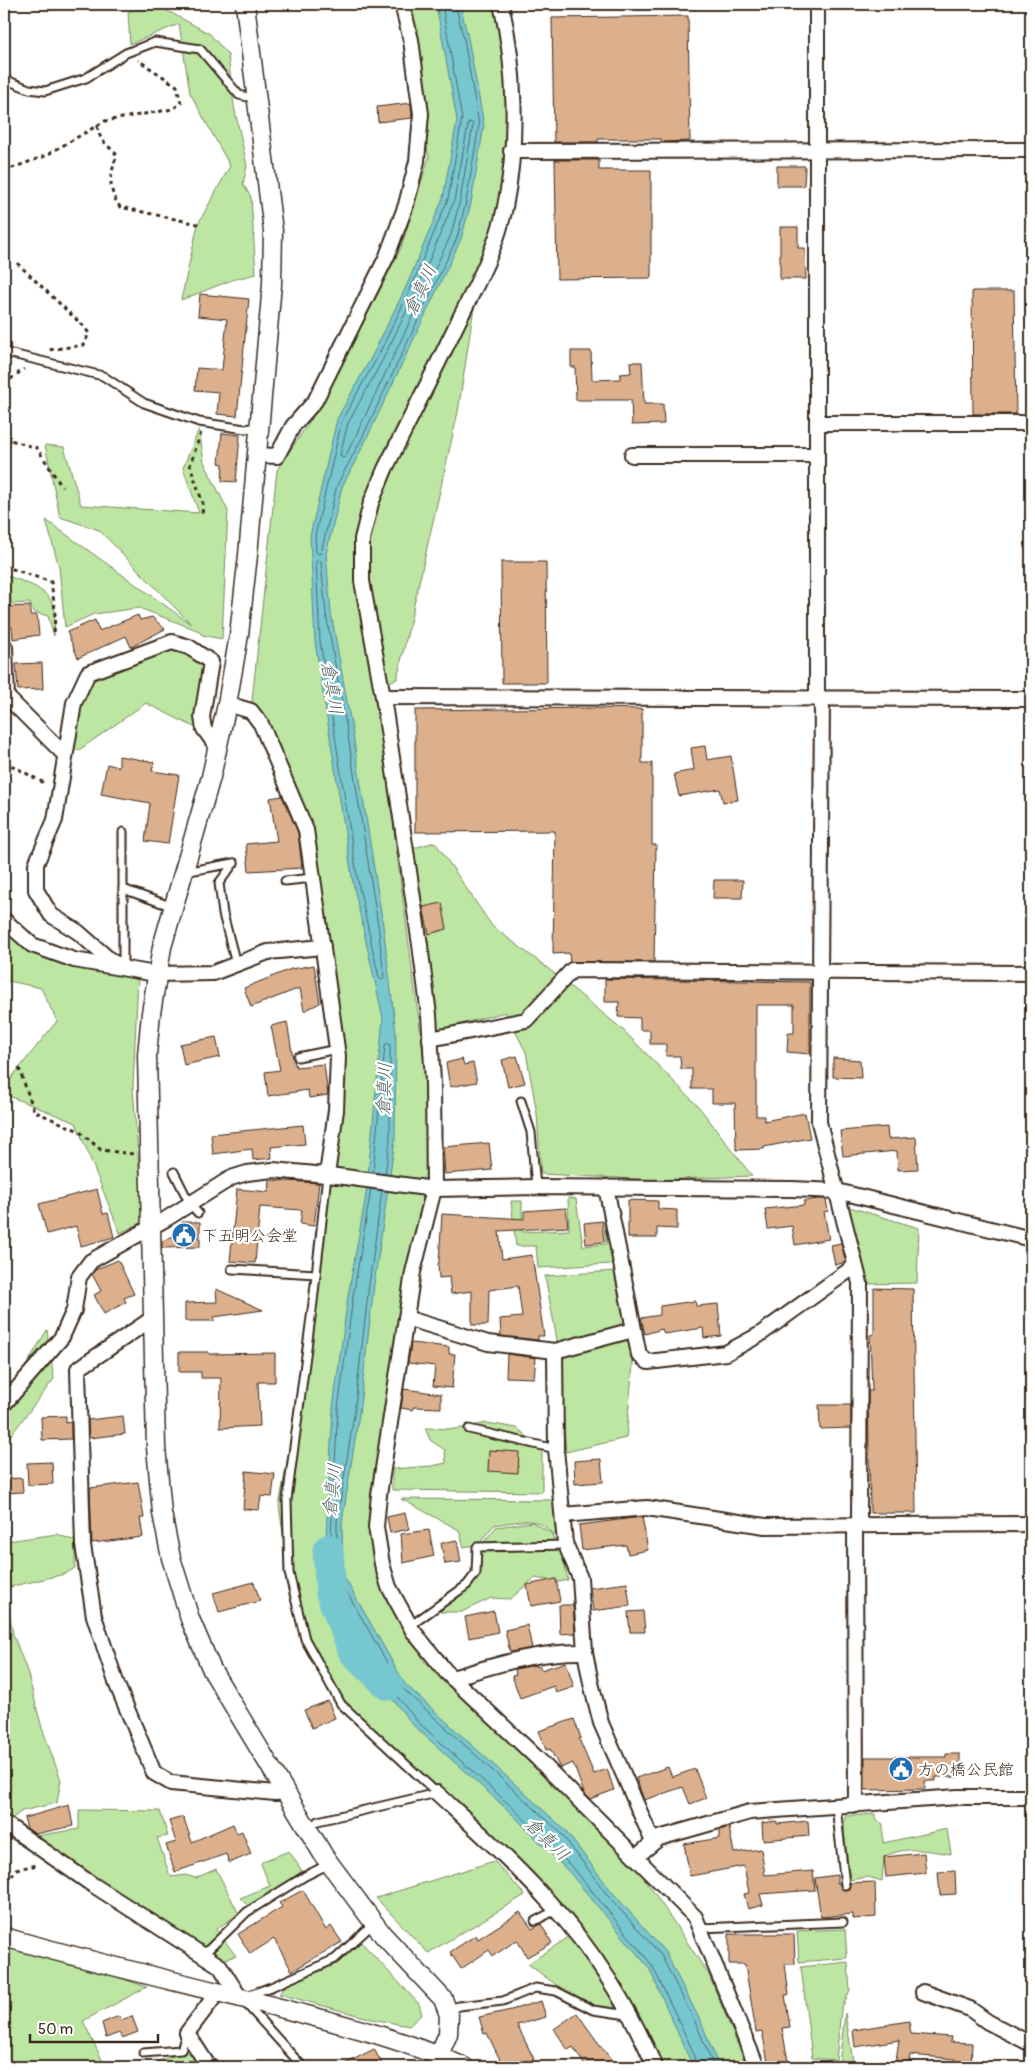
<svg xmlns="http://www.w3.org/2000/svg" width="1035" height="2071" font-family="Pangolin,'Klee One',sans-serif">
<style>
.green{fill:#bce6a2;stroke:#7c8860}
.water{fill:#77c7d1;stroke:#5f8889}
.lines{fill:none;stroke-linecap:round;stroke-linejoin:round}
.shore{stroke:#536966;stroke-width:1}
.river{stroke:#77c7d1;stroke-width:31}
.building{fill:#dcb08d;stroke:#3b2a1e}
.service-casing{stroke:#3b2a1e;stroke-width:11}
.minor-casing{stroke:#3b2a1e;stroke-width:18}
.tertiary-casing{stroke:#3b2a1e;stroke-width:21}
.path{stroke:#3b2a1e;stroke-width:3;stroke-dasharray:4 4;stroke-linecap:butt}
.service{stroke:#fff;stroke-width:7}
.minor{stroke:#fff;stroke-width:14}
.tertiary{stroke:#fff;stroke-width:18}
.labels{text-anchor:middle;stroke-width:4.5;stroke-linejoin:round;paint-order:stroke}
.poi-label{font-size:16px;fill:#3b2a1e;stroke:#fff;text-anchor:start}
.water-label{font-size:18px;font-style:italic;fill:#50615d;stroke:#fff}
</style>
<rect width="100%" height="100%" fill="#fff"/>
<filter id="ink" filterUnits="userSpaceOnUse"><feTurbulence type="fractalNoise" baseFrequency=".02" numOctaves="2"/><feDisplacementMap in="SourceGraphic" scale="10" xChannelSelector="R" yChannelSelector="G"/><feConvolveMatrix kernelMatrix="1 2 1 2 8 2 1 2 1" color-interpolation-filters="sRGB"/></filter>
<g filter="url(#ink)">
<!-- green -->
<g class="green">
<polygon points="155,4 210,34 228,55 234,106 247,166 243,184 251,197 256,274 232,280 181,300 198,224 230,166 190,93 179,24 130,44 128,12"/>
<polygon points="398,4 493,4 511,65 505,208 478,281 458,412 397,679 380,685 375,658 396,847 433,1126 376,1527 389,1588 424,1661 511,1733 623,1846 709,1975 747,2067 663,2067 622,1988 575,1922 490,1832 341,1704 296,1621 279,1506 304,1369 338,1056 306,830 253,713 252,700 277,470 323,401 401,248 429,157"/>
<polygon points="199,429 204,462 228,511 222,639 202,635 197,630 139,608 94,614 65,627 59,567 46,520 191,624 99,530 60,517 45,445 64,447 81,505 199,513 183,468"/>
<path d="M4 575C22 581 53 589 55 612 55 620 54 628 54 636L48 616 33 612 30 603 12 604 10 594H4Z"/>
<polygon points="172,642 211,662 198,729 146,703 79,750 66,751 88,673"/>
<polygon points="435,842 492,926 550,970 622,1029 699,1107 752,1176 655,1180 541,1174 537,1114 526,1052 505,1012 438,1030 414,848"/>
<polygon points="4,934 28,947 138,977 133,1087 143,1222 120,1233 76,1123 4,1094 4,1087 57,1021 41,988 4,980"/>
<polygon points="568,1198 576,1199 583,1246 606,1244 602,1203 606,1202 612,1264 538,1268 536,1246 516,1246 511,1201 522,1201 522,1232 569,1230"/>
<polygon points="846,1206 919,1228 917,1283 865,1284"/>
<polygon points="614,1271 633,1364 626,1438 566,1452 557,1340 545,1276"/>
<polygon points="47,1330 54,1379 4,1444 4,1403"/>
<polygon points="487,1423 517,1428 542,1449 542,1492 392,1490 392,1469 432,1466 446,1463 445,1450 430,1440 425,1428 456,1429"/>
<path d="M401 1499 557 1500 563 1544C537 1514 530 1520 494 1525L479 1544 464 1547 459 1530Z"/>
<polygon points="532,1522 550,1532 562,1552 568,1580 559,1582 535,1578 510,1599 491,1598 462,1612 440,1612 467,1585 477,1567 483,1543 496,1527"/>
<polygon points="4,1532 7,1541 57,1534 75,1541 75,1568 65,1574 5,1588 13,1634 27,1671 42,1728 61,1780 57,1803 22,1811 5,1824"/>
<polygon points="79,1810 160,1811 168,1836 157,1838 169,1873 172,1877 185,1875 196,1878 216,1869 239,1914 216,1929 236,1956 222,1960 29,1837 79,1829"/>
<path d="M875 1814V1819L883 1824V1843L947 1829 951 1854C928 1851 905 1845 884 1857L882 1881 868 1877 850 1880 844 1832 845 1816Z"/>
<polygon points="289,1851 302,1871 250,1908 240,1898 270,1886 261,1864 263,1861"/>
<polygon points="494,1861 525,1895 428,1953 376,1898"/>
<polygon points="845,1929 847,1958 799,1962 797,1931"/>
<polygon points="570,1936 608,1989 616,2011 582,2004 528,1964"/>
<polygon points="4,1939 147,1987 83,2021 102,2060 114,2067 4,2067"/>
<polygon points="361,1942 419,2004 422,2014 409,2026 372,2019 279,1994 287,1984 326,1969"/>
<polygon points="848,1962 850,1990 841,2010 836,2060 812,2058 801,1967"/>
<polygon points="845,2013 854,2067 815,2067 815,2065 839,2064"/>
<polygon points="190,2043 201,2060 194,2067 146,2067 169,2057 188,2052"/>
</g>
<!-- water -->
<polygon class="water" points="436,4 460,4 468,38 484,125 471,203 461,239 366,440 342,487 326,554 331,613 353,735 383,925 396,1033 395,1140 374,1285 359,1414 342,1523 343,1575 405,1684 564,1829 613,1893 665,1952 702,2024 719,2067 693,2067 649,1968 570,1873 509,1811 413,1725 357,1655 331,1593 326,1536 333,1408 348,1296 366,1195 383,1018 353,883 315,642 310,536 337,419 372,356 406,287 443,198 457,120"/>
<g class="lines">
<!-- shore -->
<g class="shore">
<polyline points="442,4 462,119 448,199 410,290 377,358 342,420 315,536 316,552 318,554 321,553 337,485 362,438 457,238 466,202 479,125 464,39 455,4"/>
<polygon points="469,122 472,123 473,125 460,200 451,235 356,435 345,457 342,458 340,455 348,423 382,361 416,292 454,201"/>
<polygon points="318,559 321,561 326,614 348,736 378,925 384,977 382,980 379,978 358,882 320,641 316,561"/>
<polyline points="373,1173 385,1045 388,1043 390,1045 390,1140 385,1174"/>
<polyline points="371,1189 353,1297 338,1409 331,1536 332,1551 335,1553 337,1551 337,1522 354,1414 369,1285 382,1190"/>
<polyline points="697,2067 691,2047 652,1965 574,1869 513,1808 417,1721 361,1652 336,1591 336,1579 340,1580 401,1687 560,1832 609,1897 661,1955 697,2026 714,2067"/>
</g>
<!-- river -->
<polyline class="river" points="328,1550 331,1593 354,1652 388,1685"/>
</g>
<!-- building -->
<g class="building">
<polygon points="688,16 690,141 661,142 661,139 598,139 598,142 554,142 552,18"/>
<polygon points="411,103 412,118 378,122 377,107"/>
<polygon points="555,160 599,160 599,170 651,170 651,278 557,279"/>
<polygon points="777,166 805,166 804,186 777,186"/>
<polygon points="780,227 798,227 798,248 805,248 806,279 780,279"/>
<polygon points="972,291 1014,291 1016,414 973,414"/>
<polygon points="200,294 249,299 237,416 217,414 219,392 195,390 197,368 222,370 227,319 198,316"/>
<polygon points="571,351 591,351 592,380 620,379 620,374 631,373 630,362 642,362 644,404 663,404 664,424 632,425 631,400 576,400 575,367 571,367"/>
<polygon points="222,433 240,435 236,482 222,481 223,464 219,463"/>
<polygon points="501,562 546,562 547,683 502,683"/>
<polygon points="30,606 30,615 37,615 39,635 13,639 12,627 4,628 4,607"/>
<polygon points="138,615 140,620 152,617 165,629 131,647 126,636 78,658 67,632 95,620 99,631"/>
<polygon points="42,663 43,689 18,690 16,664"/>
<polygon points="596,708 642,709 642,763 652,763 652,845 656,845 654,962 570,962 569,953 553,954 555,831 415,832 415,710"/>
<polygon points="705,746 707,760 731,756 738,800 723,802 720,789 679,796 674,774 694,770 691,748"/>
<polygon points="119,756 154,762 152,771 179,775 168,844 145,841 150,803 101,794 107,764 119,767"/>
<polygon points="282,796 298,832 302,868 249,871 246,844 277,841 270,798"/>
<polygon points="714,880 743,880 742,898 713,898"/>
<polygon points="442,903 447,929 429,934 423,907"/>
<polygon points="314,965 320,1003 304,1011 300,988 251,1007 244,988 291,969"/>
<polygon points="605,979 810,982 810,1054 787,1052 788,1033 794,1033 794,1005 756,1005 756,1116 764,1116 764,1121 805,1113 810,1138 764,1147 764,1149 736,1150 735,1103 712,1103 712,1089 692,1089 692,1069 681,1069 680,1056 666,1056 666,1044 650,1044 650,1030 640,1030 640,1018 618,1017 619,1002 605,1002"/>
<polygon points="287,1022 293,1058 296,1067 324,1064 328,1095 309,1098 308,1090 268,1096 265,1072 280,1070 271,1026"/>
<polygon points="216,1037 220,1057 184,1065 180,1044"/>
<polygon points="517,1056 525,1083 508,1087 502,1060"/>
<polygon points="833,1058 860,1060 861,1078 833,1077"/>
<polygon points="462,1059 464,1065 473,1063 477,1082 450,1087 446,1063"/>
<polygon points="303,1125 305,1144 271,1147 272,1158 253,1160 252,1149 213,1154 211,1134"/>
<polygon points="887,1127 888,1139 916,1137 918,1169 898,1170 897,1151 843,1156 840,1131"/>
<polygon points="489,1143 492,1170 445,1174 443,1147"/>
<polygon points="270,1180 319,1183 314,1226 300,1224 302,1210 260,1207 255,1263 230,1261 237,1189 269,1192"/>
<polygon points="97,1189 103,1214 108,1213 114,1237 81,1246 76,1226 47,1234 39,1204"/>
<polygon points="818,1199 826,1199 828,1211 824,1212 829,1239 795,1245 792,1226 768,1229 765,1209 804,1205 804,1201"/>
<polygon points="628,1200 658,1201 658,1209 677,1210 677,1229 657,1228 657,1238 628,1238"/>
<polygon points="566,1208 568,1227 499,1231 502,1259 532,1255 544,1336 538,1336 538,1340 501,1336 500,1319 522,1317 518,1286 489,1290 488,1325 472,1325 472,1291 451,1294 449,1277 439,1278 438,1263 439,1263 442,1214 524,1219 524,1211"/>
<polygon points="602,1221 604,1242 586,1244 584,1223"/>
<polygon points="182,1222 200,1222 200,1247 162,1248 162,1241 185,1231"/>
<polygon points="841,1243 846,1262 835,1265 831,1245"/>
<polygon points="118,1260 134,1294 124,1298 126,1302 104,1314 94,1295 101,1291 92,1274 95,1270"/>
<polygon points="874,1288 913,1289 916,1513 870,1513 868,1391 872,1391 870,1335 874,1334"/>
<polygon points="216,1289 263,1310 214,1317 214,1321 185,1321 185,1303 217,1302"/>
<polygon points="695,1301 696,1306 718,1304 721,1336 704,1338 703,1328 664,1334 662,1329 645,1334 641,1318 660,1315 660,1306"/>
<polygon points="411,1343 449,1347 449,1354 455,1354 452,1388 433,1386 435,1366 408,1363"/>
<polygon points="179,1352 209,1352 209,1354 275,1353 275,1382 258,1382 260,1426 220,1428 221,1378 201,1378 201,1372 179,1372"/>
<polygon points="507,1354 536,1358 534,1378 506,1377"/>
<polygon points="404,1389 441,1394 441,1408 413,1407 413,1410 401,1408"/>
<polygon points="819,1405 851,1405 851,1428 820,1429"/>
<polygon points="66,1416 66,1422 71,1421 71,1439 42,1440 41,1417"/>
<polygon points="123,1416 125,1434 89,1438 88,1420"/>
<polygon points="489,1450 519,1452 518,1473 488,1471"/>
<polygon points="601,1459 603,1482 575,1484 574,1461"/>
<polygon points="52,1462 53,1484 28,1485 27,1463"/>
<polygon points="246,1471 275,1474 272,1497 261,1496 259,1510 243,1509"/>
<polygon points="22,1478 23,1492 6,1493 5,1479"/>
<polygon points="138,1482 144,1518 140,1518 143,1537 92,1543 90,1488"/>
<polygon points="405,1513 409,1529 390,1533 387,1517"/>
<polygon points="642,1517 648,1550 628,1554 626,1545 582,1550 579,1525"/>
<polygon points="429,1530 434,1556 403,1563 401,1534"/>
<polygon points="457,1540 461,1562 445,1564 441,1543"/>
<polygon points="556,1579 560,1601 531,1606 527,1585"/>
<polygon points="254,1582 260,1601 219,1612 213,1593"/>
<polygon points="627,1583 630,1606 593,1611 590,1588"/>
<polygon points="559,1605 573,1605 575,1633 560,1634"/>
<polygon points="494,1611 498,1632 469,1638 465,1617"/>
<polygon points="643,1611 645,1632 630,1632 628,1612"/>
<polygon points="527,1625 532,1648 510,1652 505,1630"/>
<polygon points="566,1662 574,1687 556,1693 554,1686 520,1698 512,1676 516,1675 515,1669 536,1665 537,1667 540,1666 541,1670"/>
<polygon points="328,1701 335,1718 312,1728 304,1710"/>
<polygon points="574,1719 581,1738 579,1739 594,1774 607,1769 614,1790 590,1799 584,1793 573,1763 560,1768 550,1749 546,1750 539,1731"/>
<polygon points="946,1754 960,1754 960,1777 936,1777 936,1781 925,1781 925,1789 865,1790 865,1757 946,1757"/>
<polygon points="668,1767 672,1777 695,1769 706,1798 690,1804 683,1787 644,1800 636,1778"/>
<polygon points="69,1805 73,1826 35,1834 27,1828 24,1818"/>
<polygon points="183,1817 192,1842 233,1824 237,1833 242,1831 251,1854 229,1863 226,1854 175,1872 166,1845 176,1842 169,1821"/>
<polygon points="777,1821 777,1824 808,1821 809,1836 763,1840 762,1823"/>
<polygon points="729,1827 734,1853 761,1849 765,1875 813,1871 815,1890 760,1894 763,1905 748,1909 744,1894 749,1893 744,1866 690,1876 684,1844 720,1838 720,1830"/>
<polygon points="924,1853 926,1873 886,1877 884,1857"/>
<polygon points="955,1871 956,1894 940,1895 938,1872"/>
<polygon points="837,1875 837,1883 839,1883 843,1890 849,1889 850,1883 875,1882 876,1917 853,1919 853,1914 821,1917 815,1878"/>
<polygon points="303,1890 326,1930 331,1926 342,1942 292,1971 274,1939 250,1954 238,1934 282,1907 279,1903"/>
<polygon points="520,1912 532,1929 541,1924 552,1943 527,1957 517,1940 493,1956 489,1950 461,1969 450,1952 476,1935 478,1939"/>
<polygon points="729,1934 794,1934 795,1964 785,1964 789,1995 785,1995 790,2027 782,2028 789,2067 769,2067 762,2031 756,2032 745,1964 729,1964"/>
<polygon points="541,2001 546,2017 517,2025 534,2059 520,2066 517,2060 503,2066 487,2033 484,2034 479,2017 511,2010"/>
<polygon points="577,2013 594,2037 617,2067 586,2067 573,2047 568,2050 554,2029"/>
<polygon points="119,2016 121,2020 132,2016 138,2032 122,2038 119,2033 106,2038 102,2023"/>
<polygon points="909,2021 911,2034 951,2037 950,2042 972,2043 971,2067 956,2067 956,2059 910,2055 908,2067 895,2067 899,2040 855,2047 853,2030"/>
<polygon points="374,2049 382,2064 375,2067 339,2067"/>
</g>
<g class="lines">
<defs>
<g id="service">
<polyline points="4,79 29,89 45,91 86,78 126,53 155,42 200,49 239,95 257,99"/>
<polyline points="4,352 103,376 144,403 199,422 245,429 258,427"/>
<polyline points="234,863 219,883 223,914 236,964"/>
<polyline points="184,872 234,863"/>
<polyline points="285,881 313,878"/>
<polyline points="123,889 173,907"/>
<polyline points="123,967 123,832"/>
<polyline points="298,1057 337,1049"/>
<polyline points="521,1101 531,1132 536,1187"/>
<polyline points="174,1172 190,1204 198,1213"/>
<polyline points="327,1175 313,1302 287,1500 289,1573 305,1639 341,1704 437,1793"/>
<polyline points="232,1269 316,1274"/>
<polyline points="469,1429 556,1449"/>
<polyline points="410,1626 467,1585 476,1573 477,1547 566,1545"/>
<polyline points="836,1806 845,1885"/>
<polyline points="309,1828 318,1821 437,1793"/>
<polyline points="535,1921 556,1910"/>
<polyline points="701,1928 843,1922"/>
<polyline points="203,1955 247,1912 305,1876 329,1864"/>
<polyline points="249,1995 271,1987 335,1959 374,1923"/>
<polyline points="247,2005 303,2067"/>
<polyline points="447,2009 459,2006 503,2001 535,1988 556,1991 593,2010 628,2015"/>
<polyline points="143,2053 181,2050 186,2034"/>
</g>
<g id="minor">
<path d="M501 4C516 67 518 143 505 207 497 248 474 289 456 326 433 374 409 421 385 469L371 503 362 539V581L383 697 420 945 429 1015 433 1082 434 1189 413 1272 379 1495 376 1527 382 1564 389 1587 413 1631 447 1673 538 1759 695 1917 757 2067"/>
<polyline points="817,4 817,699"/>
<polyline points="511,151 1031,150"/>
<polyline points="817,423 1031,423"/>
<polyline points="257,455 277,456 293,426 315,401 387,256 406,205 417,161 421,114 411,40 402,4"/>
<polyline points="632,455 817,455"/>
<polyline points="5,647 7,697 65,755"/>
<polyline points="383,697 1031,699"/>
<polyline points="822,699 819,1122 860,1283 859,1525"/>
<polyline points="227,704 251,711 261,724 306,830 313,878 338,1056 336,1110 327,1175"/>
<polyline points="4,920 32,945 74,960 156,974 213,973 268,952 323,947"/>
<polyline points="123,967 111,961 78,932 51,915 36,890 36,864 55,820 74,703 88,673 172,642 189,647 211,662 202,717 204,729 217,747"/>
<polyline points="430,1039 526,1020 572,970 1031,973"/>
<polyline points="606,1187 639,1355 648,1362 726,1353 759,1335 855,1266"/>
<polyline points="153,1318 78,1369 83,1545 94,1616 117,1685 154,1773 171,1783 275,1793 286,1792"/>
<polyline points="406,1318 488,1343 555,1351 633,1330"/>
<polyline points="555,1351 556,1449 565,1543 580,1578 585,1652 591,1683 601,1723 653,1842"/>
<polyline points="4,1404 62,1337 74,1310 79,1277 91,1261 166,1219 231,1178 247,1173 273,1170 337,1176 434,1189 536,1187 792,1189 837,1191 1031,1239"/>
<polyline points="563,1515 647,1508 765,1526 1031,1524"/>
<polyline points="855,1525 856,1805"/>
<path d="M452 1678C497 1665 537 1651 585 1652"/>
<path d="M437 1793C476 1829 514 1863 549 1902 593 1949 630 2008 655 2067"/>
<polyline points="4,1823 90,1883 220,1966 240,1998"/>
<polyline points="636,1857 659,1838 750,1812 958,1797 1031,1797"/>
<polyline points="923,1992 970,2009 988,2022 1031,2044"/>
<polyline points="209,2067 187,2033 218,1992"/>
</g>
<g id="tertiary">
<polyline points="245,4 273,231 272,284 248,555 239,635 227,704 211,777 162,947 151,1013 147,1055 156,1447 162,1513 171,1558 190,1619 212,1670 324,1856 383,1935 443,1999 449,2015 448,2034 439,2055"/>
<path d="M4 1937C95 1963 188 1984 280 2008 342 2024 406 2040 464 2067"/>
</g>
</defs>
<!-- service casing -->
<use href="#service" class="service-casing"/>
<!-- minor casing -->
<use href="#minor" class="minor-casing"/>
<!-- tertiary casing -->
<use href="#tertiary" class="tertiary-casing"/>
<!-- path -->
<g class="path">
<path d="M97 126 101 139 117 155C110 175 107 189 120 207L198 224"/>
<polyline points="4,171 45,156 105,121 173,109 181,103 177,86 138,60"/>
<polyline points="17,263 83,326 89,333 84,345 48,350"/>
<polyline points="4,384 24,369"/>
<polyline points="201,433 190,465 203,504 202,515"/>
<polyline points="4,438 37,448 62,487"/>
<polyline points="4,566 51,582 55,610 54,636"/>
<polyline points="4,763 7,763 46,784"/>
<polyline points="19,1068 34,1111 79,1131 101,1150 134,1154"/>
<polyline points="4,1890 16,1869 38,1865"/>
<polyline points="479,2060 488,2067"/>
</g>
<!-- service -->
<use href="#service" class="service"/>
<!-- minor -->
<use href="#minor" class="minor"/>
<!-- tertiary -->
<use href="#tertiary" class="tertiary"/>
</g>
</g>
<!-- icons -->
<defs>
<symbol id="civic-disc" viewBox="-11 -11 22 22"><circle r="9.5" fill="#1f6fb2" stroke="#fff"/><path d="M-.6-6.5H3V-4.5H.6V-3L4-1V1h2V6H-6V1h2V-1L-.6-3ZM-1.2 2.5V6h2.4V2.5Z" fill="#fff"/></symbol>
</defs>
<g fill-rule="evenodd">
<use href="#civic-disc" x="170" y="1221" width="28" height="28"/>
<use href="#civic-disc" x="887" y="1755" width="28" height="28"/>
</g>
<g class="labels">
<!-- poi labels -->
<g class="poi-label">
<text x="202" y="1241">下五明公会堂</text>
<text x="918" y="1775">方の橋公民館</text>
</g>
<!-- water labels -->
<g class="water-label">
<text transform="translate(420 290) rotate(-65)" y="6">倉真川</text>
<text transform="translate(332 688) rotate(81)" y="6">倉真川</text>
<text transform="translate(384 1089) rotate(-88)" y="6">倉真川</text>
<text transform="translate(332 1490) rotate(-84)" y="6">倉真川</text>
<text transform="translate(547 1839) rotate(44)" y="6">倉真川</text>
</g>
</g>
<!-- margin -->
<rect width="1035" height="2071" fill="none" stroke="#fff" stroke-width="20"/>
<rect x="10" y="10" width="1015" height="2051" fill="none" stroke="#3b2a1e" stroke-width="2" filter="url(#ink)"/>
<!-- scale -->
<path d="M30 2034v8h128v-8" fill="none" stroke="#3b2a1e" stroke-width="2.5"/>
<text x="38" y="2034" font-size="15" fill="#3b2a1e" stroke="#ffffff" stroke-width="4" paint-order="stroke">50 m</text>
</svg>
